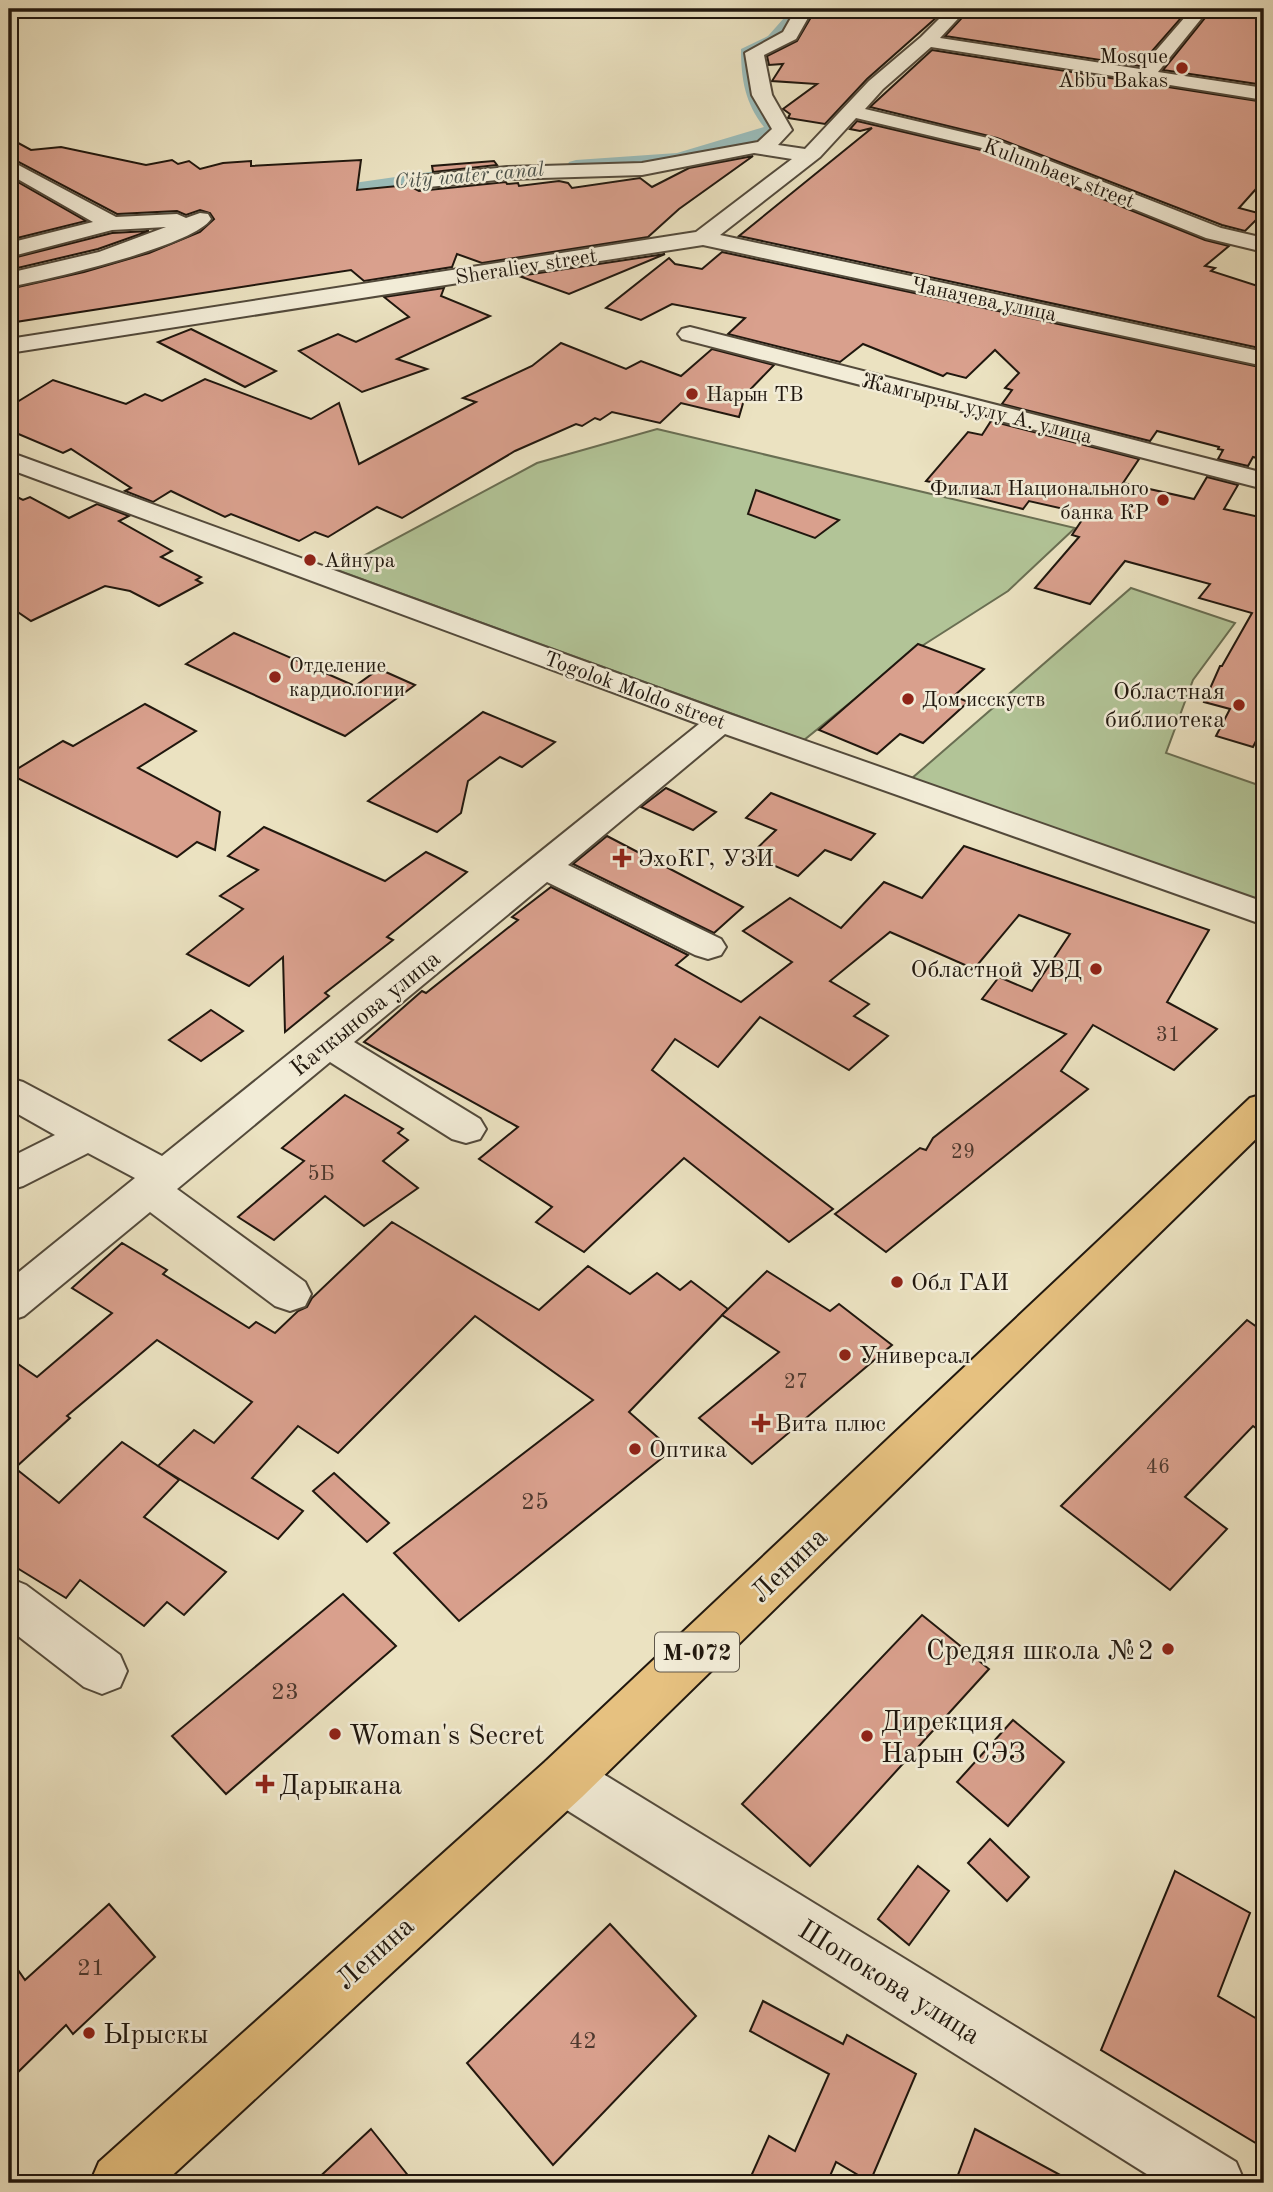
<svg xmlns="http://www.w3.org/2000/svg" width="1273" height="2192" font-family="'Old Standard TT',serif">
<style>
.green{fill:#b2c497;stroke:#696e52;stroke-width:2}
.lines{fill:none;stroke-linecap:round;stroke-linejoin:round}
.canal{fill:#9abcba;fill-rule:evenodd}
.building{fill:#d9a08d;stroke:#20170e;stroke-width:2}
.minor-casing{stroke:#534a3b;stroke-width:4}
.major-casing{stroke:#20170e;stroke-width:4}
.minor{fill:#f2ecd7;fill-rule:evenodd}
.major{fill:#e6c180;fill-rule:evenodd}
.poi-dot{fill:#8f2418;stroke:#f2ecd7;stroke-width:2.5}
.labels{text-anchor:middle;stroke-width:5;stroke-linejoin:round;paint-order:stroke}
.far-poi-label{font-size:21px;fill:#20170e;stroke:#f2ecd7;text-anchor:start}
.far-street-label{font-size:21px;fill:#20170e;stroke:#f2ecd7}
.far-water-label{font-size:21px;font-style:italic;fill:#4b514a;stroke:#f2ecd7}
.number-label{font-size:21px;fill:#4e392e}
.shield{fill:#f2ecd7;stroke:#5f574a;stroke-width:2}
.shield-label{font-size:23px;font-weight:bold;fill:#20170e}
.poi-label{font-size:24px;fill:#20170e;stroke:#f2ecd7;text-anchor:start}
.street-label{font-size:24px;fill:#20170e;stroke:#f2ecd7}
.near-number-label{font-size:24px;fill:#4e392e}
.near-street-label{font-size:28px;fill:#20170e;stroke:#f2ecd7}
.near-poi-label{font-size:28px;fill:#20170e;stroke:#f2ecd7;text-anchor:start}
</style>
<rect width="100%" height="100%" fill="#ebe2c1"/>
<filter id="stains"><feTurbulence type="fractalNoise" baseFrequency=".00286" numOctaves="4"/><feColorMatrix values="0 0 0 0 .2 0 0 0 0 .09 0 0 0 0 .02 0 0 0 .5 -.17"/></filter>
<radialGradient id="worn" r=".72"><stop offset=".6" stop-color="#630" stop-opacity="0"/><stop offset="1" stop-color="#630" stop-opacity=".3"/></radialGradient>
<!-- green -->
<g class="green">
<polygon points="657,429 1075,528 1008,591 914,651 804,740 337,570 537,463"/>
<polygon points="1131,588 1235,623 1193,680 1166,753 1264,787 1264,904 911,779"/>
</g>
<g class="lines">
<!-- canal -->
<g class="canal">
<path d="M792 9H808L780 42 757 51C758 86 764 101 784 129L781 133 679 164 569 170 567 166 569 162 576 160 677 153 764 127C745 103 741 79 741 49L768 36Z"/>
<polygon points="458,168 467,174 465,178 312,201 302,195 312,189"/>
<polygon points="215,198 225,204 222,208 129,224 9,250 9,238 129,212"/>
</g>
</g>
<!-- building -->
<g class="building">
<polygon points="836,9 946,9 867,79 825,124 788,118 790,114 783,109 817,84 772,81 783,64 769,65 767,56 797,41 814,12 831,13"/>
<polygon points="970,9 1189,9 1139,66 945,36"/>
<polygon points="1212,9 1264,15 1264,85 1163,70"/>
<polygon points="932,50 1264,102 1264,180 1239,208 1262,214 1245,231 1222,225 997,138 870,107"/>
<polygon points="857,121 981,150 1205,240 1229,246 1205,266 1215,268 1211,271 1264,288 1264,349 739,236 872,128 860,131 850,129"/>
<polygon points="9,138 31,150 61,147 146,165 172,160 178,164 189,161 200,169 223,163 251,161 251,166 361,160 357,190 408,185 419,191 506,182 507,184 518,183 519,186 559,181 568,183 572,188 640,178 652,187 689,168 753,156 679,209 648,237 482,263 457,254 452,267 364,281 351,270 9,323 9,289 84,272 149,253 200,232 214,219 210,213 200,210 186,215 177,211 117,214 9,157"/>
<polygon points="494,161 497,165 433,172 432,166"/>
<polygon points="9,177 86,221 9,240"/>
<polygon points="149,231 98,249 9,270 9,259 112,233"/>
<polygon points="722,252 1264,368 1264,460 1253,457 1248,466 1218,459 1223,450 1218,449 1219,447 1157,431 1150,441 1002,404 1012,390 1005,388 1019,373 995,350 966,378 947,373 943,376 863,344 840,362 728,334 745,318 672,304 641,320 606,308 669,258 675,264 702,269"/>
<polygon points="665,254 569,294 519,276"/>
<polygon points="444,288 441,296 490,316 397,359 427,369 362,392 299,351 338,334 356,342 409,317 384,297"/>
<polygon points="191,329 276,371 245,387 158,342"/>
<polygon points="561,343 626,369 641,361 681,376 712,349 774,365 741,399 744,400 739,417 681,403 660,423 612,412 600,420 595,418 582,426 576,424 515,451 402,518 377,507 328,537 315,532 299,541 231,514 225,517 171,491 153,502 125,491 131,488 71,449 63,453 9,430 9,407 53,380 126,404 145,394 162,401 205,379 311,419 339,403 359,464 476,402 463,398 532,366"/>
<polygon points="991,421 1139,459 1123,483 1194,499 1207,477 1238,485 1224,509 1264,518 1264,725 1253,747 1216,736 1230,709 1204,702 1220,666 1222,666 1252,613 1199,598 1210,584 1125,561 1090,604 1035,588 1079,537 1072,535 1086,514 1029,501 1023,509 933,487 936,483 926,481 968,432 982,435"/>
<polygon points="756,490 839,520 815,538 748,514"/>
<polygon points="9,493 23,500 30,497 69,518 97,504 129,516 119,521 172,551 161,557 201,577 196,580 202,583 159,606 130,591 105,586 31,621 9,606"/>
<polygon points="234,633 355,686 379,669 415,685 345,736 186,664"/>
<polygon points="918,644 984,669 954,696 968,702 923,743 900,734 877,754 819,730"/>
<polygon points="145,704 196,731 138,768 220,812 215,850 197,842 177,857 9,774 63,741 73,746"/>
<polygon points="483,712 555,742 522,767 500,757 468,781 461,813 437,832 368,801"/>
<polygon points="666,788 716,812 693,830 641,807"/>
<polygon points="771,793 875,834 851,860 825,850 798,876 750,855 776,830 746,818"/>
<polygon points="264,827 385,881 426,852 467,872 387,937 393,940 325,993 329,996 285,1032 283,957 249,986 187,954 243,909 220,896 258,870 228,856"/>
<polygon points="607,836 743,907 714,933 573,864"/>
<polygon points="964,846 1209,930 1167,1002 1217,1029 1174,1070 1093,1025 1061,1071 1088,1089 886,1252 835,1214 920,1148 926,1150 933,1138 1066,1034 982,999 999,977 1032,991 1070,934 1019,915 974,969 890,932 830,981 869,1004 854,1016 888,1036 849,1070 760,1017 718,1067 675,1039 652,1070 833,1209 789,1242 684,1158 584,1252 536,1222 552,1207 479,1159 518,1127 364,1042 422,991 426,993 518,920 512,917 551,887 688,955 676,965 741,1002 792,962 743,931 790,898 841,928 884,882 922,898"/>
<polygon points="211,1010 243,1031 201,1061 169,1040"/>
<polygon points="345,1095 403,1129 398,1133 408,1140 383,1161 418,1188 364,1226 325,1196 274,1240 238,1217 304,1161 282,1148"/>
<polygon points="392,1222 539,1310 588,1266 630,1294 657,1273 680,1290 691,1281 728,1309 629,1412 672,1450 459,1621 394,1553 593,1400 475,1316 338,1453 298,1426 252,1478 303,1511 278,1539 158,1466 194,1430 214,1443 252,1402 157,1340 67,1416 70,1418 15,1468 59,1503 122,1442 179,1480 144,1517 226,1572 184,1615 167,1602 144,1626 80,1580 66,1598 9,1563 9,1358 37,1377 112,1313 72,1288 122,1243 167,1270 163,1274 249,1328 256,1322 275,1333 298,1311 307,1307 312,1298"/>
<polygon points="767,1271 830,1311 839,1304 892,1345 752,1464 699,1418 779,1352 722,1315"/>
<polygon points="1247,1320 1264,1332 1264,1434 1253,1426 1185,1497 1227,1529 1170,1590 1061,1506"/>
<polygon points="334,1473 389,1523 367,1542 313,1491"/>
<polygon points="343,1594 396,1646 226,1794 172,1736"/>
<polygon points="922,1615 989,1669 810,1866 742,1804"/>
<polygon points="1013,1720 1064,1762 1008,1826 957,1782"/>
<polygon points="990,1839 1029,1877 1007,1901 968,1863"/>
<polygon points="918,1866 949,1891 909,1945 878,1919"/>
<polygon points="1175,1871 1250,1913 1218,1996 1264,2023 1264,2148 1101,2050"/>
<polygon points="109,1904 155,1957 73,2034 66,2025 9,2081 9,1957 25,1980"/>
<polygon points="610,1924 696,2016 553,2165 467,2063"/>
<polygon points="763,2001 843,2044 847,2035 916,2074 870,2182 836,2162 827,2183 748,2183 769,2136 795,2151 829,2074 750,2031"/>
<polygon points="371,2129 414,2183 313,2183"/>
<polygon points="975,2129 1075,2183 955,2183"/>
</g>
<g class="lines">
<defs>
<g id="minor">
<polygon points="796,9 813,9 796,39 764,55 772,95 792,130 778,145 805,149 869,81 921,37 949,9 967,9 940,38 1140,69 1192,9 1209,9 1158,72 1264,88 1264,100 931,47 883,89 865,109 996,140 1221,228 1264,238 1264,252 1206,238 982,148 856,118 820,157 720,235 1264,352 1264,366 703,245 9,353 9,339 696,232 792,159 754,153 642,175 507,179 419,188 412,186 409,182 412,178 419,176 507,167 642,163 758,142 772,129 752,95 745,53 783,32"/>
<path d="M9 160 116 217 177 214 186 218 200 213 208 214 211 219C192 247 45 280 9 287V273L99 252 166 227 112 230 9 257V243L93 222 9 174Z"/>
<polygon points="690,327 1264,473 1264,489 682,339 678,334 682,329"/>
<polygon points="9,452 732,715 1264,902 1264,925 725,734 568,865 721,939 726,947 721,955 708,959 695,955 547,882 354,1042 480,1119 486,1129 480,1139 466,1143 452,1139 330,1062 177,1189 305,1282 311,1294 305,1306 290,1311 275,1306 150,1212 24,1316 9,1321 9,1280 135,1178 88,1153 23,1186 9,1190 9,1158 55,1135 9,1109 9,1078 23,1082 162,1156 699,724 9,469"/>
<polygon points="9,1578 26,1585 120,1655 127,1671 120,1687 102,1694 84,1687 9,1629"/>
<polygon points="564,1754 582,1761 1236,2162 1245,2183 1161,2183 546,1797 538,1779 546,1761"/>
</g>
<polygon id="major" points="1264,1094 1264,1131 582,1797 164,2183 90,2183 99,2162 546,1761 1250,1098"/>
</defs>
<!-- minor casing -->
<use href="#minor" class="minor-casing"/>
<!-- major casing -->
<use href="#major" class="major-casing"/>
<!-- minor -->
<use href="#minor" class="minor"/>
<!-- major -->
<use href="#major" class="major"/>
</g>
<!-- markers -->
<g class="poi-dot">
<circle cx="1182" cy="68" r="7"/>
<circle cx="692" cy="394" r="7"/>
<circle cx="1163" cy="500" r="7"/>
<circle cx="310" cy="560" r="7"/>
<circle cx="275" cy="677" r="7"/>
<circle cx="908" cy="699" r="7"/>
<circle cx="1239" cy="705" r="7"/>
<path d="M618.5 847.5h7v7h7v7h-7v7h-7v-7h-7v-7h7z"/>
<circle cx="1096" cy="969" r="7"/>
<circle cx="897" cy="1282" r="7"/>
<circle cx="845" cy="1355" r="7"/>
<path d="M757.5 1412.5h7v7h7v7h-7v7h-7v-7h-7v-7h7z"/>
<circle cx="635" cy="1449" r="7"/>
<circle cx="1168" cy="1649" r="7"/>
<circle cx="335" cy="1734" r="7"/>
<circle cx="867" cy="1736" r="7"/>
<path d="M261.5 1773.5h7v7h7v7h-7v7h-7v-7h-7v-7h7z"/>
<circle cx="89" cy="2033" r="7"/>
</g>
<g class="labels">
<!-- far-poi labels -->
<g class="far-poi-label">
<text x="1168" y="63" text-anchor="end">Mosque<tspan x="1168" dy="24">Abbu Bakas</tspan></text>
<text x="706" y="401">Нарын ТВ</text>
<text x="1149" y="495" text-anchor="end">Филиал Национального<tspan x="1149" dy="24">банка КР</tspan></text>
<text x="324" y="567">Айнура</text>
<text x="289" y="672">Отделение<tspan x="289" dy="24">кардиологии</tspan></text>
<text x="922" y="706">Дом исскуств</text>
</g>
<!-- far-street labels -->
<g class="far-street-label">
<text transform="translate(1059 173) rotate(21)" y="7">Kulumbaev street</text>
<text transform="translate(526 266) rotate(-9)" y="7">Sheraliev street</text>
<text transform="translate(984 299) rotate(12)" y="7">Чаначева улица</text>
<text transform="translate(977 408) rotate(14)" y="7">Жамгырчы уулу А. улица</text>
<text transform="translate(635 690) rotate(20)" y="7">Togolok Moldo street</text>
</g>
<!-- far-water labels -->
<g class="far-water-label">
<text transform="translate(469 175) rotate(-5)" y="7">City water canal</text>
</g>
<!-- number labels -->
<g class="number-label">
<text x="1168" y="1041">31</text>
<text x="963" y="1158">29</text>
<text x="321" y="1180">5Б</text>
<text x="796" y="1388">27</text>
<text x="1158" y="1473">46</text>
</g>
<!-- shield labels -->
<rect class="shield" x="655" y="1632.5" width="84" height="39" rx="5"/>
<g class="shield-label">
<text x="697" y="1660">М-072</text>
</g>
<!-- poi labels -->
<g class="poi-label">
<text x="1225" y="699" text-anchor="end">Областная<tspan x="1225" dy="28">библиотека</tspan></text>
<text x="638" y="866">ЭхоКГ, УЗИ</text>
<text x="1082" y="977" text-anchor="end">Областной УВД</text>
<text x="911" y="1290">Обл ГАИ</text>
<text x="859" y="1363">Универсал</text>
<text x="775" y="1431">Вита плюс</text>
<text x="649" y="1457">Оптика</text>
</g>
<!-- street labels -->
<g class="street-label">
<text transform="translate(365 1013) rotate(-39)" y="8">Качкынова улица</text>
</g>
<!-- near-number labels -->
<g class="near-number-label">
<text x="535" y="1509">25</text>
<text x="285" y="1699">23</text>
<text x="91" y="1975">21</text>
<text x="583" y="2048">42</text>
</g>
<!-- near-street labels -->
<g class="near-street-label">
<text transform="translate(788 1564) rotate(-44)" y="10">Ленина</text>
<text transform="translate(374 1952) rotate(-42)" y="10">Ленина</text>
<text transform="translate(890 1981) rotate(32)" y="10">Шопокова улица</text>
</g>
<!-- near-poi labels -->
<g class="near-poi-label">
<text x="1154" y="1659" text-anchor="end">Средяя школа №2</text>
<text x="881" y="1730">Дирекция<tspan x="881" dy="32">Нарын СЭЗ</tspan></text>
<text x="349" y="1744">Woman's Secret</text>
<text x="279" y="1794">Дарыкана</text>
<text x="103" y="2043">Ырыскы</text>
</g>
</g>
<!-- margin -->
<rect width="1273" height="2192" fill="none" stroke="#ebe2c1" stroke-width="35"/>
<rect x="10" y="10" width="1252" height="2171" fill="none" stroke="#20170e" stroke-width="3.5"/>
<rect x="18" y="18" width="1238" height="2157" fill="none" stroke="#20170e" stroke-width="2"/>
<rect width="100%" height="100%" filter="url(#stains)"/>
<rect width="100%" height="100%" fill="url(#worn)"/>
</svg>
